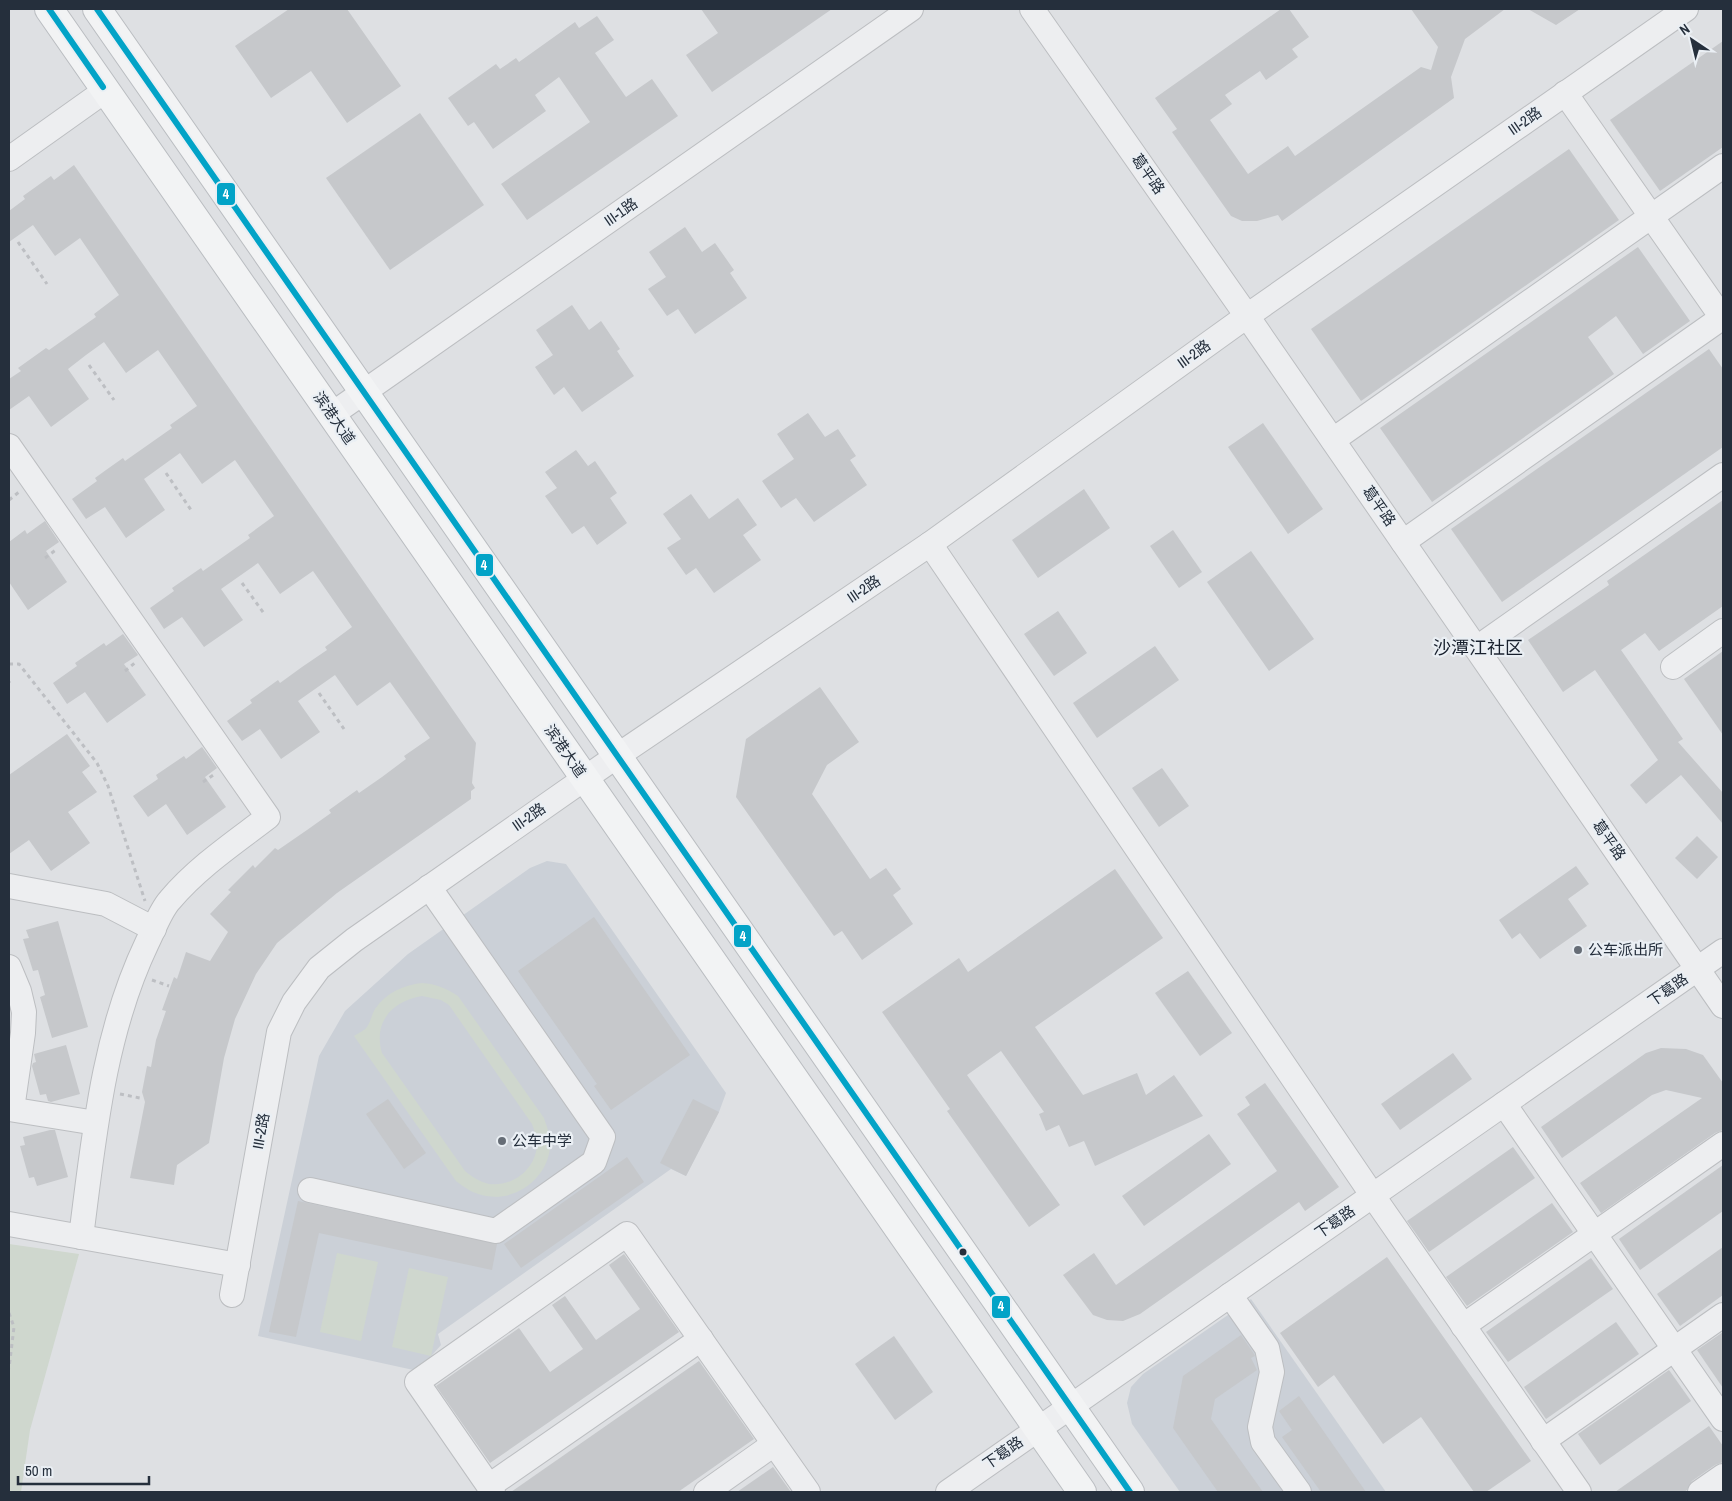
<svg xmlns="http://www.w3.org/2000/svg" width="1732" height="1501" font-family="'Archivo Narrow','Noto Sans SC',sans-serif">
<style>
.built{fill:#cbd0d7}
.green{fill:#cfd7ce;fill-rule:evenodd}
.building{fill:#c6c8cb}
.lines{fill:none;stroke-linecap:round;stroke-linejoin:round}
.minor-casing{stroke:#bcbec1;stroke-width:26}
.major-casing{stroke:#babdc1;stroke-width:30}
.path{stroke:#bdbfc3;stroke-width:3;stroke-dasharray:4 4;stroke-linecap:butt}
.minor{stroke:#edeef0;stroke-width:24}
.major{stroke:#f2f3f4;stroke-width:28}
.bus-1-casing{stroke:#eaeff4;stroke-width:10}
.bus-1{stroke:#02a3c7;stroke-width:6}
.poi-dot{fill:#666d76;stroke:#eaeff4;stroke-width:2}
.bus-dot{fill:#252f3c;stroke:#eaeff4;stroke-width:2}
.labels{text-anchor:middle;stroke-width:4.5;stroke-linejoin:round;paint-order:stroke}
.street-label{font-size:15px;fill:#252f3c;stroke:#eaeff4}
.poi-label{font-size:15px;fill:#252f3c;stroke:#eaeff4;text-anchor:start}
.quarter-label{font-size:18px;fill:#18202d;stroke:#eaeff4}
.line-badge{stroke:#eaeff4;stroke-width:2}
.badge-label{font-size:14px;text-anchor:middle;font-weight:bold;fill:#fff}
</style>
<rect width="100%" height="100%" fill="#dee0e3"/>
<!-- built -->
<g class="built">
<polygon points="547,861 566,864 726,1093 719,1112 686,1176 671,1169 438,1334 441,1345 418,1371 258,1336 319,1056 345,1011 408,954 530,868"/>
<polygon points="1251,1299 1386,1492 1180,1492 1132,1424 1127,1403 1131,1387 1143,1374"/>
</g>
<!-- green -->
<g class="green">
<path d="M422 983C436 984 446 988 458 996L544 1118C546 1125 550 1133 550 1141 552 1174 519 1202 486 1196 474 1194 465 1188 456 1181L354 1036C358 1033 364 1031 367 1027 370 1023 372 1014 375 1009 386 993 403 985 422 983ZM422 996 441 1000 449 1005 532 1124C534 1130 537 1137 537 1143 537 1168 514 1187 489 1184 480 1182 472 1177 465 1171L382 1053C373 1022 392 1001 422 996Z"/>
<polygon points="9,1244 79,1254 30,1430 21,1492 9,1492"/>
<polygon points="337,1253 378,1262 361,1341 320,1332"/>
<polygon points="409,1268 448,1277 431,1356 392,1347"/>
</g>
<!-- building -->
<g class="building">
<polygon points="289,9 347,9 401,86 347,123 311,71 271,98 235,46"/>
<polygon points="701,9 832,9 712,92 686,55 718,33"/>
<polygon points="1281,9 1289,9 1309,37 1292,49 1298,57 1266,80 1260,71 1225,95 1232,104 1210,120 1248,174 1288,146 1295,156 1421,67 1431,70 1438,47 1411,9 1505,9 1465,39 1451,77 1454,98 1282,221 1278,215 1257,221 1242,221 1231,216 1172,132 1177,129 1155,98"/>
<polygon points="1528,9 1580,9 1556,25"/>
<polygon points="597,16 614,40 595,53 626,97 652,79 678,116 527,220 501,184 590,122 559,77 535,95 546,111 493,149 474,122 468,126 448,98 496,64 500,69 516,58 519,62 575,22 579,28"/>
<polygon points="1723,41 1723,147 1660,191 1610,120"/>
<polygon points="420,113 484,205 390,270 326,178"/>
<polygon points="1569,149 1619,220 1361,401 1311,329"/>
<polygon points="74,165 476,743 472,783 475,788 471,791 471,799 337,893 277,943 256,974 235,1019 224,1058 209,1143 177,1165 174,1185 130,1178 145,1102 142,1092 147,1066 151,1067 156,1040 166,1011 162,1010 174,977 177,979 186,952 210,961 228,932 210,914 231,892 228,890 253,865 255,868 275,848 278,850 307,830 331,813 329,810 357,790 359,793 382,777 406,759 404,756 430,738 390,682 357,706 335,675 298,701 320,732 281,759 260,729 242,741 227,721 252,703 250,700 278,680 280,683 302,667 327,650 325,647 352,627 313,571 280,594 258,563 221,589 243,620 204,647 182,617 164,629 150,608 174,591 172,588 201,568 203,571 250,538 248,535 274,516 235,460 202,484 180,453 144,479 165,510 126,538 105,507 86,519 72,499 97,481 95,478 106,470 123,458 125,461 172,428 170,425 197,406 158,350 126,373 104,342 86,355 68,369 89,399 51,427 29,396 9,410 9,379 21,371 18,368 46,348 49,350 96,317 94,314 119,295 80,238 55,256 33,225 9,242 9,211 25,199 23,196 51,176 54,180"/>
<polygon points="685,227 702,252 715,243 734,270 730,273 747,298 695,334 678,309 667,316 648,289 666,277 649,252"/>
<polygon points="1638,247 1690,321 1643,354 1616,316 1588,337 1614,374 1432,502 1380,428"/>
<polygon points="572,305 589,330 601,321 620,349 617,351 634,376 582,412 564,387 554,395 535,367 553,355 536,330"/>
<polygon points="1709,349 1723,369 1723,447 1502,602 1451,529"/>
<polygon points="808,413 825,437 838,429 856,456 850,460 867,485 814,522 796,498 781,508 762,481 794,459 777,434"/>
<polygon points="1263,423 1323,509 1288,534 1228,447"/>
<polygon points="576,450 588,466 595,461 617,493 610,498 627,523 597,545 584,526 572,534 545,496 557,488 545,472"/>
<polygon points="1084,489 1110,528 1038,578 1012,540"/>
<polygon points="691,494 709,519 738,498 757,525 743,535 761,560 714,593 696,568 686,575 667,548 681,539 663,514"/>
<polygon points="1723,500 1723,606 1659,651 1645,633 1621,650 1683,739 1678,742 1723,793 1723,824 1681,775 1646,804 1630,785 1658,760 1595,670 1563,692 1528,640 1609,585 1607,581"/>
<polygon points="45,521 59,542 46,551 67,582 28,610 9,582 9,542 25,530 27,534"/>
<polygon points="1173,530 1202,572 1179,588 1150,546"/>
<polygon points="1251,551 1314,639 1269,671 1207,582"/>
<polygon points="1058,611 1087,653 1054,676 1024,634"/>
<polygon points="123,634 138,655 124,664 146,695 107,723 85,692 67,704 53,683 77,666 75,663 104,643 106,646"/>
<polygon points="1155,646 1179,680 1097,738 1073,703"/>
<polygon points="1723,651 1723,735 1684,679"/>
<polygon points="820,687 859,742 827,765 812,794 870,879 886,868 901,889 893,895 913,924 862,960 842,931 834,936 736,797 746,739"/>
<polygon points="67,734 90,766 82,772 97,792 68,812 90,843 51,871 29,840 9,854 9,775"/>
<polygon points="202,747 217,768 205,777 226,807 187,835 166,804 148,817 133,796 158,779 156,775 184,756 186,759"/>
<polygon points="1162,768 1189,806 1159,827 1132,788"/>
<polygon points="1697,836 1718,857 1697,879 1675,858"/>
<polygon points="1576,866 1589,884 1568,899 1587,926 1540,959 1520,933 1512,939 1499,920"/>
<polygon points="1115,869 1163,938 1035,1027 1083,1095 1137,1073 1146,1095 1174,1075 1203,1116 1095,1166 1084,1141 1069,1147 1059,1125 1046,1131 1039,1114 1044,1112 1001,1051 967,1075 1060,1205 1029,1227 947,1111 950,1109 882,1012 959,958 968,972"/>
<polygon points="594,917 690,1055 611,1110 594,1086 597,1084 518,971"/>
<polygon points="58,921 88,1027 52,1038 40,997 45,995 38,970 33,971 23,939 29,938 26,930"/>
<polygon points="1188,971 1232,1033 1200,1056 1155,993"/>
<polygon points="66,1045 80,1094 51,1102 48,1101 46,1094 40,1095 32,1066 33,1063 36,1062 34,1054"/>
<polygon points="1661,1048 1686,1049 1703,1055 1723,1083 1723,1130 1715,1133 1601,1213 1580,1183 1702,1098 1666,1090 1652,1095 1562,1158 1541,1127 1646,1053"/>
<polygon points="1453,1053 1472,1079 1400,1130 1381,1104"/>
<polygon points="1265,1083 1339,1187 1305,1211 1299,1202 1140,1314 1123,1321 1107,1320 1093,1315 1063,1275 1094,1253 1116,1285 1277,1171 1237,1114 1250,1105 1245,1097"/>
<polygon points="388,1099 426,1153 404,1169 366,1114"/>
<polygon points="693,1099 719,1112 686,1176 660,1163"/>
<polygon points="50,1130 55,1130 68,1177 37,1186 34,1177 29,1178 20,1146 25,1145 23,1137"/>
<polygon points="1209,1134 1231,1164 1144,1226 1122,1196"/>
<polygon points="1513,1147 1535,1178 1429,1252 1407,1221"/>
<polygon points="627,1157 644,1182 521,1268 504,1244"/>
<polygon points="1723,1165 1723,1211 1640,1270 1619,1239"/>
<polygon points="298,1201 497,1244 492,1270 319,1233 296,1337 269,1332"/>
<polygon points="1552,1203 1573,1232 1467,1306 1446,1277"/>
<polygon points="1723,1247 1723,1295 1680,1326 1657,1294"/>
<polygon points="624,1254 679,1332 490,1463 436,1386 519,1328 550,1372 583,1349 552,1305 565,1296 596,1340 640,1309 609,1265"/>
<polygon points="1387,1257 1531,1461 1486,1492 1474,1492 1421,1417 1383,1444 1334,1375 1318,1387 1280,1333"/>
<polygon points="1591,1258 1613,1289 1508,1362 1486,1332"/>
<polygon points="1616,1322 1639,1354 1546,1419 1524,1387"/>
<polygon points="1723,1332 1723,1388 1697,1350"/>
<polygon points="1241,1335 1254,1354 1255,1356 1251,1358 1257,1370 1215,1399 1211,1419 1263,1492 1218,1492 1173,1428 1183,1376"/>
<polygon points="894,1336 933,1392 895,1420 855,1364"/>
<polygon points="699,1361 754,1439 678,1492 511,1492"/>
<polygon points="1669,1370 1691,1401 1600,1465 1578,1434"/>
<polygon points="1299,1396 1366,1492 1321,1492 1282,1437 1292,1430 1279,1411"/>
<polygon points="1709,1426 1723,1446 1723,1462 1715,1465 1692,1481 1687,1490 1684,1492 1615,1492"/>
<polygon points="773,1467 791,1492 737,1492"/>
</g>
<g class="lines">
<defs>
<g id="minor">
<polyline points="1032,9 1247,316 1723,1006"/>
<polyline points="1565,93 1723,319"/>
<polyline points="9,159 106,90"/>
<polyline points="331,415 911,9"/>
<polyline points="1333,440 1723,166"/>
<path d="M9 446 268 817C234 843 198 867 170 900 160 911 154 929 147 943 103 1035 94 1137 81 1237"/>
<polyline points="1403,542 1723,317"/>
<polyline points="930,544 1373,1196 1579,1492"/>
<polyline points="1477,648 1723,475"/>
<polyline points="1673,667 1723,631"/>
<polyline points="9,886 106,904 154,929"/>
<polyline points="9,967 19,991 24,1012 23,1033 12,1109"/>
<polyline points="1504,1104 1723,1419"/>
<polyline points="9,1109 96,1123"/>
<polyline points="310,1190 496,1231 594,1162 603,1137 429,887"/>
<polyline points="9,1224 238,1265"/>
<polyline points="232,1295 279,1032 294,1002 319,968 354,940 617,756 930,544 1247,316 1686,9"/>
<polyline points="1230,1295 1267,1348 1272,1372 1260,1427 1263,1442 1299,1492"/>
<polyline points="1463,1326 1723,1144"/>
<polyline points="1543,1441 1723,1315"/>
<polyline points="489,1486 701,1339"/>
<polyline points="493,1492 417,1382 627,1234 808,1492"/>
<polyline points="706,1492 774,1444"/>
<polyline points="948,1492 1723,951"/>
<polyline points="1700,1492 1723,1476"/>
</g>
<g id="major">
<polyline points="49,9 1082,1492"/>
<polyline points="97,9 1130,1492"/>
</g>
</defs>
<!-- minor casing -->
<use href="#minor" class="minor-casing"/>
<!-- major casing -->
<use href="#major" class="major-casing"/>
<!-- path -->
<g class="path">
<polyline points="18,242 47,284"/>
<polyline points="89,365 114,400"/>
<polyline points="166,473 191,510"/>
<polyline points="9,500 19,492"/>
<polyline points="45,558 57,549"/>
<polyline points="242,583 265,615"/>
<polyline points="9,664 19,664 97,763 108,786 145,901"/>
<polyline points="125,671 136,662"/>
<polyline points="9,681 9,683"/>
<polyline points="319,693 344,729"/>
<polyline points="203,782 215,774"/>
<polyline points="152,980 169,986"/>
<polyline points="120,1094 140,1098"/>
<polyline points="9,1313 14,1327 9,1368"/>
</g>
<!-- minor -->
<use href="#minor" class="minor"/>
<!-- major -->
<use href="#major" class="major"/>
<defs>
<g id="bus-1">
<polyline points="49,9 103,87"/>
<polyline points="97,9 1130,1492"/>
</g>
</defs>
<!-- bus-1 casing -->
<use href="#bus-1" class="bus-1-casing"/>
<!-- bus-1 -->
<use href="#bus-1" class="bus-1"/>
</g>
<!-- markers -->
<g class="poi-dot">
<circle cx="1578" cy="950" r="5"/>
<circle cx="502" cy="1141" r="5"/>
</g>
<circle class="bus-dot" cx="963" cy="1252" r="4.5"/>
<g class="labels">
<!-- street labels -->
<g class="street-label">
<text transform="translate(1525 121) rotate(-35)" y="5">III-2路</text>
<text transform="translate(1148 174) rotate(55)" y="5">葛平路</text>
<text transform="translate(621 212) rotate(-35)" y="5">III-1路</text>
<text transform="translate(1194 354) rotate(-36)" y="5">III-2路</text>
<text transform="translate(334 418) rotate(55)" y="5">滨港大道</text>
<text transform="translate(1379 506) rotate(55)" y="5">葛平路</text>
<text transform="translate(864 589) rotate(-34)" y="5">III-2路</text>
<text transform="translate(565 751) rotate(55)" y="5">滨港大道</text>
<text transform="translate(529 817) rotate(-35)" y="5">III-2路</text>
<text transform="translate(1609 840) rotate(55)" y="5">葛平路</text>
<text transform="translate(1668 990) rotate(-35)" y="5">下葛路</text>
<text transform="translate(261 1131) rotate(-80)" y="5">III-2路</text>
<text transform="translate(1335 1222) rotate(-35)" y="5">下葛路</text>
<text transform="translate(1003 1453) rotate(-35)" y="5">下葛路</text>
</g>
<!-- poi labels -->
<g class="poi-label">
<text x="1588" y="955">公车派出所</text>
<text x="512" y="1146">公车中学</text>
</g>
<!-- quarter labels -->
<g class="quarter-label">
<text x="1478" y="654">沙潭江社区</text>
</g>
</g>
<g class="line-badge">
<rect x="216" y="182" width="20" height="24" rx="5" fill="#02a3c7"/>
<rect x="475" y="553" width="19" height="24" rx="5" fill="#02a3c7"/>
<rect x="733" y="924" width="19" height="24" rx="5" fill="#02a3c7"/>
<rect x="991" y="1295" width="20" height="24" rx="5" fill="#02a3c7"/>
</g>
<g class="badge-label">
<text x="226" y="199">4</text>
<text x="484" y="570">4</text>
<text x="743" y="941">4</text>
<text x="1001" y="1311">4</text>
</g>
<!-- border -->
<rect width="1732" height="1501" fill="none" stroke="#252f3c" stroke-width="20"/>
<!-- north arrow -->
<g transform="translate(1692 40) rotate(325)" stroke="#eaeff4" stroke-width="4" paint-order="stroke">
<path d="M0-4L9 19L0 12L-9 19Z" fill="#252f3c"/>
<text y="-8" font-size="14" font-weight="bold" text-anchor="middle" fill="#252f3c">N</text>
</g>
<!-- scale -->
<path d="M18 1476v8h131v-8" fill="none" stroke="#252f3c" stroke-width="2.5"/>
<text x="25" y="1476" font-size="15" fill="#252f3c" stroke="#eaeff4" stroke-width="4" paint-order="stroke">50 m</text>
</svg>
